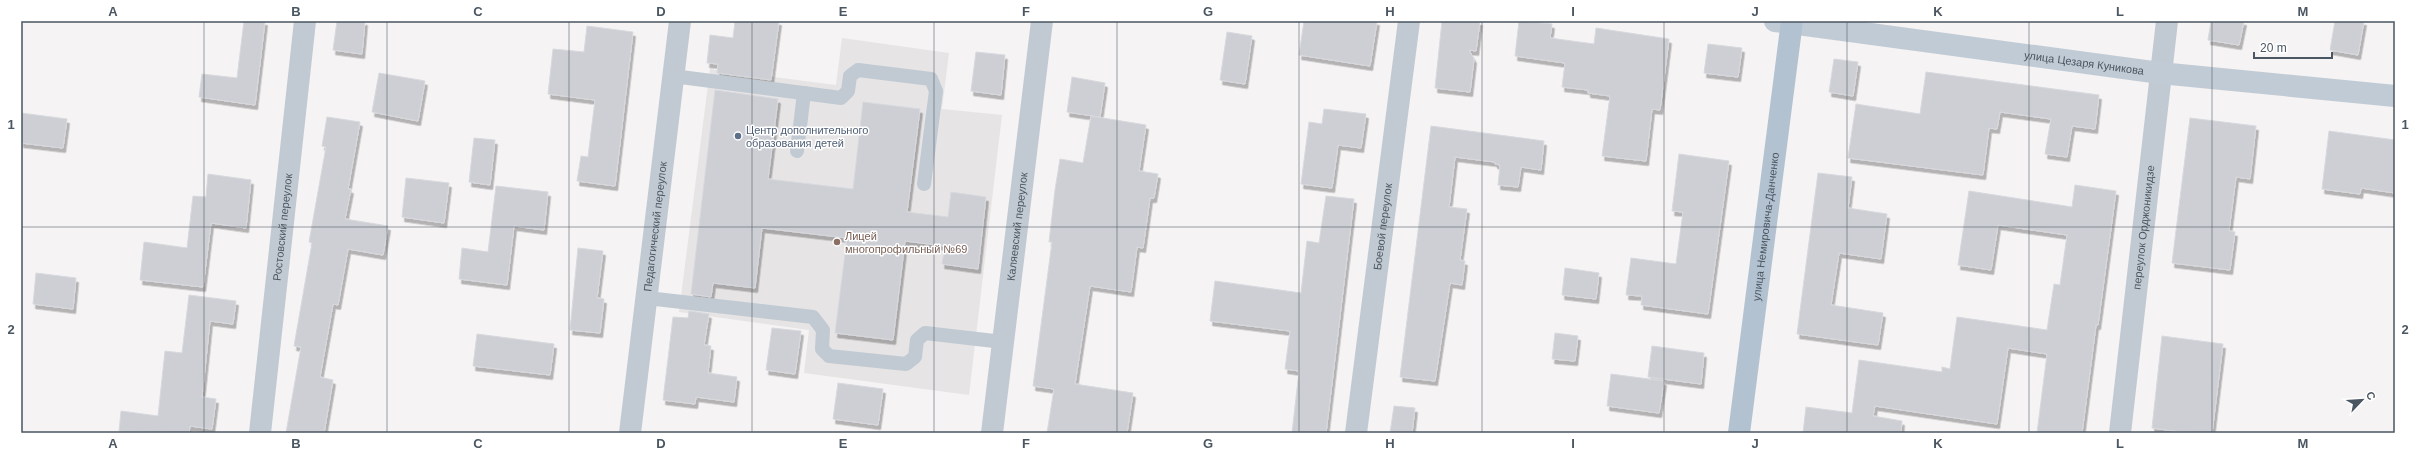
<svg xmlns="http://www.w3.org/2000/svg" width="2416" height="454" font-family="Arial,sans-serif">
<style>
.education{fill:#e6e4e5}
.building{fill:#cdcfd5;stroke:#d7d9de;filter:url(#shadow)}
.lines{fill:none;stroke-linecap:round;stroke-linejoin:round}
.lane{stroke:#c1cad2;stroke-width:14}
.street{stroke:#c1cad2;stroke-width:22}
.secondary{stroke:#c1cbd6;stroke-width:22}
.primary{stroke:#b3c2d1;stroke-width:22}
.grid{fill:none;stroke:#4a5661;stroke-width:1;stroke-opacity:0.55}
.service-dot{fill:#5c6f8a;stroke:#fff;stroke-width:1.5}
.education-dot{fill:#8d6e63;stroke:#fff;stroke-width:1.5}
.labels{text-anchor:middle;stroke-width:3;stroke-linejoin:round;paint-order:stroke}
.street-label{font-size:11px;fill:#4a5661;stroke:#fff}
.service-label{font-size:11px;fill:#4e5e75;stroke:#fff;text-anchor:start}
.education-label{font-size:11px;fill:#785e54;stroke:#fff;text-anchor:start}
.neatline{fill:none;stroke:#4a5661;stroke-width:1.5}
.grid-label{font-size:13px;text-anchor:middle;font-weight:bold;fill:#4a5661}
</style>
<defs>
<filter id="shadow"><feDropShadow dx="2.5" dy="4.5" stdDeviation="0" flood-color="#0004"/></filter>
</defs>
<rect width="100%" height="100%" fill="#f5f3f3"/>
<!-- education -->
<polygon class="education" points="842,38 949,53 942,109 1002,115 969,395 804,373 809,330 679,312 710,69 836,85"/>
<!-- building -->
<g class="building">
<polygon points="244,21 265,21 255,105 199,97 202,74 237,78"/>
<polygon points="337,21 365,21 362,54 333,50"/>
<polygon points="735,21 779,21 771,80 717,73 718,64 707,63 710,35 733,38"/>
<polygon points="1304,21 1377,21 1370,66 1299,55"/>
<polygon points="1442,21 1480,21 1476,51 1469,50 1474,59 1470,92 1435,88"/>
<polygon points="1519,21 1552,24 1550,38 1594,44 1596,28 1669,39 1660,110 1652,109 1646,161 1602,156 1610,96 1588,93 1588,90 1562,87 1565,63 1515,56"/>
<polygon points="2211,21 2244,21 2239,45 2208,40"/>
<polygon points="2335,21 2364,21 2358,55 2330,50"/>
<polygon points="587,26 633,32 615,186 577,181 581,156 588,157 595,100 548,94 553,49 584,52"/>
<polygon points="1227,32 1252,36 1245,84 1220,80"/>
<polygon points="1708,44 1742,48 1738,77 1704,73"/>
<polygon points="976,52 1005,55 1001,95 971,91"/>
<polygon points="1834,59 1858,62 1853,96 1829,92"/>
<polygon points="1926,72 2099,95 2095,129 2072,126 2067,157 2045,154 2051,119 2000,112 1997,129 1989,128 1983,175 1848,158 1856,104 1920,114"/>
<polygon points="379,73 425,81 418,121 372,112"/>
<polygon points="1072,77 1105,83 1100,117 1067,112"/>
<polygon points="715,90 778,99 768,179 853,189 863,102 920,109 907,212 948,217 951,192 986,197 978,269 942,264 945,246 905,241 893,340 835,333 847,238 762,228 755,288 713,283 711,297 691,294"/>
<polygon points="1324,109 1366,114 1361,148 1338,145 1332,188 1301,184 1309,122 1322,124"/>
<polygon points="21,113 67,119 63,148 21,143"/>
<polygon points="1091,116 1146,125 1139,171 1158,174 1154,198 1150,198 1143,248 1137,247 1131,292 1090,286 1075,384 1133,393 1127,433 1047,433 1054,389 1033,386 1052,242 1049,242 1055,190 1060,159 1083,163"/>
<polygon points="327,117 360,122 348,189 351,189 345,219 388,226 383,255 348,249 338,305 333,304 320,377 333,380 324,433 286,433 301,347 294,346 312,243 309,242 326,147 322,146"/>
<polygon points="2190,118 2256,126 2250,179 2236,177 2229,231 2235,232 2230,270 2172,263"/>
<polygon points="1431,126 1544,141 1541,170 1521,167 1518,187 1498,185 1500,165 1495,164 1495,162 1455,157 1449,207 1467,209 1460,260 1465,261 1462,285 1450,283 1435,381 1400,377"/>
<polygon points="2329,131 2395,140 2395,193 2361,188 2360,194 2322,189"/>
<polygon points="474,138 495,140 490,185 469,182"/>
<polygon points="1679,154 1729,161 1708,314 1641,305 1642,296 1626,295 1631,258 1676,264 1683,212 1672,211"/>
<polygon points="1818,173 1852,177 1848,208 1887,214 1881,259 1839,253 1831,305 1883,313 1878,345 1797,334"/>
<polygon points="208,174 251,180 246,228 211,223 203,287 140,280 144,242 187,248 193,196 206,197"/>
<polygon points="406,178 449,183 444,223 402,217"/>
<polygon points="2075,185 2116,191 2098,325 2096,325 2082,433 2037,433 2047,354 2008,348 1997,424 1875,406 1873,416 1902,421 1901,433 1803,433 1806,407 1852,413 1859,360 1942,372 1942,367 1950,369 1957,317 2047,330 2054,284 2060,285 2067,235 1998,225 1991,270 1958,265 1969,191 2072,207"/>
<polygon points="496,186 548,192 544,230 514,226 507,285 459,279 462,248 488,252"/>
<polygon points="1326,196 1354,199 1326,433 1292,433 1299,371 1285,369 1290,331 1210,321 1215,281 1301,293 1307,241 1319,243"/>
<polygon points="578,248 603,251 597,298 604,299 600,333 570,330"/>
<polygon points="1565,268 1599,273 1596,299 1562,295"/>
<polygon points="36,273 76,278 73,309 33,304"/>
<polygon points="189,295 236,301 233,324 210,321 202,397 216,399 212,429 190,426 189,433 119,431 121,411 158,416 165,351 182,353"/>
<polygon points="689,311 709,314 704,345 711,346 708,373 737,377 734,402 696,397 695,404 663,400 673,317 688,318"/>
<polygon points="772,328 801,331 795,374 766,370"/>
<polygon points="1555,333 1578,336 1575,361 1552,359"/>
<polygon points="477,334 554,344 550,375 473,366"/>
<polygon points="2162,336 2223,344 2212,433 2190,433 2152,428"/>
<polygon points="1652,346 1704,353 1701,384 1648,377"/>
<polygon points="1611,374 1664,381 1659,413 1607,406"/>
<polygon points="838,383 883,389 878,425 833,419"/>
<polygon points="1394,406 1415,408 1412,433 1390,433"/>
</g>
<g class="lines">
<!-- lane -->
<g class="lane">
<polyline points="673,76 841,98 848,91 850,76 858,70 931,79 936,91 924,184"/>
<polyline points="797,151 804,93"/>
<polyline points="647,298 813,317 823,330 822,349 829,356 906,364 915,357 917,340 925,333 1003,342"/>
</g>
<!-- street -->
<g class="street">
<path id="s1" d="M260 433 305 21"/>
<path id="s2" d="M630 433 680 21"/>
<path id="s3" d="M992 433 1042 21"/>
<path id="s4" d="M1356 433 1409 21"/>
<path id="s5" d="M2120 433 2167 21"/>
</g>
<!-- secondary -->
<path class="secondary" id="s6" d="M1775 21 2160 73 2395 96"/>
<!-- primary -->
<path class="primary" id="s7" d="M1739 433 1792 21"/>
</g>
<!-- grid -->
<path class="grid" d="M204 21V433M387 21V433M569 21V433M752 21V433M934 21V433M1117 21V433M1299 21V433M1482 21V433M1664 21V433M1847 21V433M2029 21V433M2212 21V433M21 227H2395"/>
<!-- markers -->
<circle class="service-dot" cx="738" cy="136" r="4"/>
<circle class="education-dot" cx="837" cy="242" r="4"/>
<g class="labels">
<!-- street labels -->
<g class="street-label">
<text dy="4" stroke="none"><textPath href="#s6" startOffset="312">улица Цезаря Куникова</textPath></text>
<text dy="4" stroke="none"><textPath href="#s1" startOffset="207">Ростовский переулок</textPath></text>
<text dy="4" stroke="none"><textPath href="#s2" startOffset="208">Педагогический переулок</textPath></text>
<text dy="4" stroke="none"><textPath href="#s3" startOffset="208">Каляевский переулок</textPath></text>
<text dy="4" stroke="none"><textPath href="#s4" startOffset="208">Боевой переулок</textPath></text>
<text dy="4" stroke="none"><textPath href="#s7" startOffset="208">улица Немировича-Данченко</textPath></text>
<text dy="4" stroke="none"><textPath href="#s5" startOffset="207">переулок Орджоникидзе</textPath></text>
</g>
<!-- service labels -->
<g class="service-label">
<text x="746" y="134">Центр дополнительного<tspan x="746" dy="13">образования детей</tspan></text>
</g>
<!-- education labels -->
<g class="education-label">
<text x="845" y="240">Лицей<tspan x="845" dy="13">многопрофильный №69</tspan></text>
</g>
</g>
<!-- border -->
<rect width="2416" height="454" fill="none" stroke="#ffffff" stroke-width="44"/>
<!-- north arrow -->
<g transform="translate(2362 400) rotate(65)" stroke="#ffffff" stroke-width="3" paint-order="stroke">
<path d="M0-3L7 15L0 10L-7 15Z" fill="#4a5661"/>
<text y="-6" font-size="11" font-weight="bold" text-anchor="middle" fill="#4a5661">С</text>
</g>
<!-- scale -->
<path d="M2254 52v6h78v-6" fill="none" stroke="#4a5661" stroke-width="2"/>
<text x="2260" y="52" font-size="12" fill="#4a5661" stroke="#ffffff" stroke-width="3" paint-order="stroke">20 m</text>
<rect x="22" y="22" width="2372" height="410" class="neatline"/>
<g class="grid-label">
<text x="113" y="16">A</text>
<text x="296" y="16">B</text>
<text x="478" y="16">C</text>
<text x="661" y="16">D</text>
<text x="843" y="16">E</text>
<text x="1026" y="16">F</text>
<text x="1208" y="16">G</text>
<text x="1390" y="16">H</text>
<text x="1573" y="16">I</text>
<text x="1755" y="16">J</text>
<text x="1938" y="16">K</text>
<text x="2120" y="16">L</text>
<text x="2303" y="16">M</text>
<text x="11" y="129">1</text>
<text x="2405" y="129">1</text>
<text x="11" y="334">2</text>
<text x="2405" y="334">2</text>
<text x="113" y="448">A</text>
<text x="296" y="448">B</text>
<text x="478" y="448">C</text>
<text x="661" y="448">D</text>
<text x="843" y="448">E</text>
<text x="1026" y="448">F</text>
<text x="1208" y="448">G</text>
<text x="1390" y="448">H</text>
<text x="1573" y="448">I</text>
<text x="1755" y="448">J</text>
<text x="1938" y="448">K</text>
<text x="2120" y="448">L</text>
<text x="2303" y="448">M</text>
</g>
</svg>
